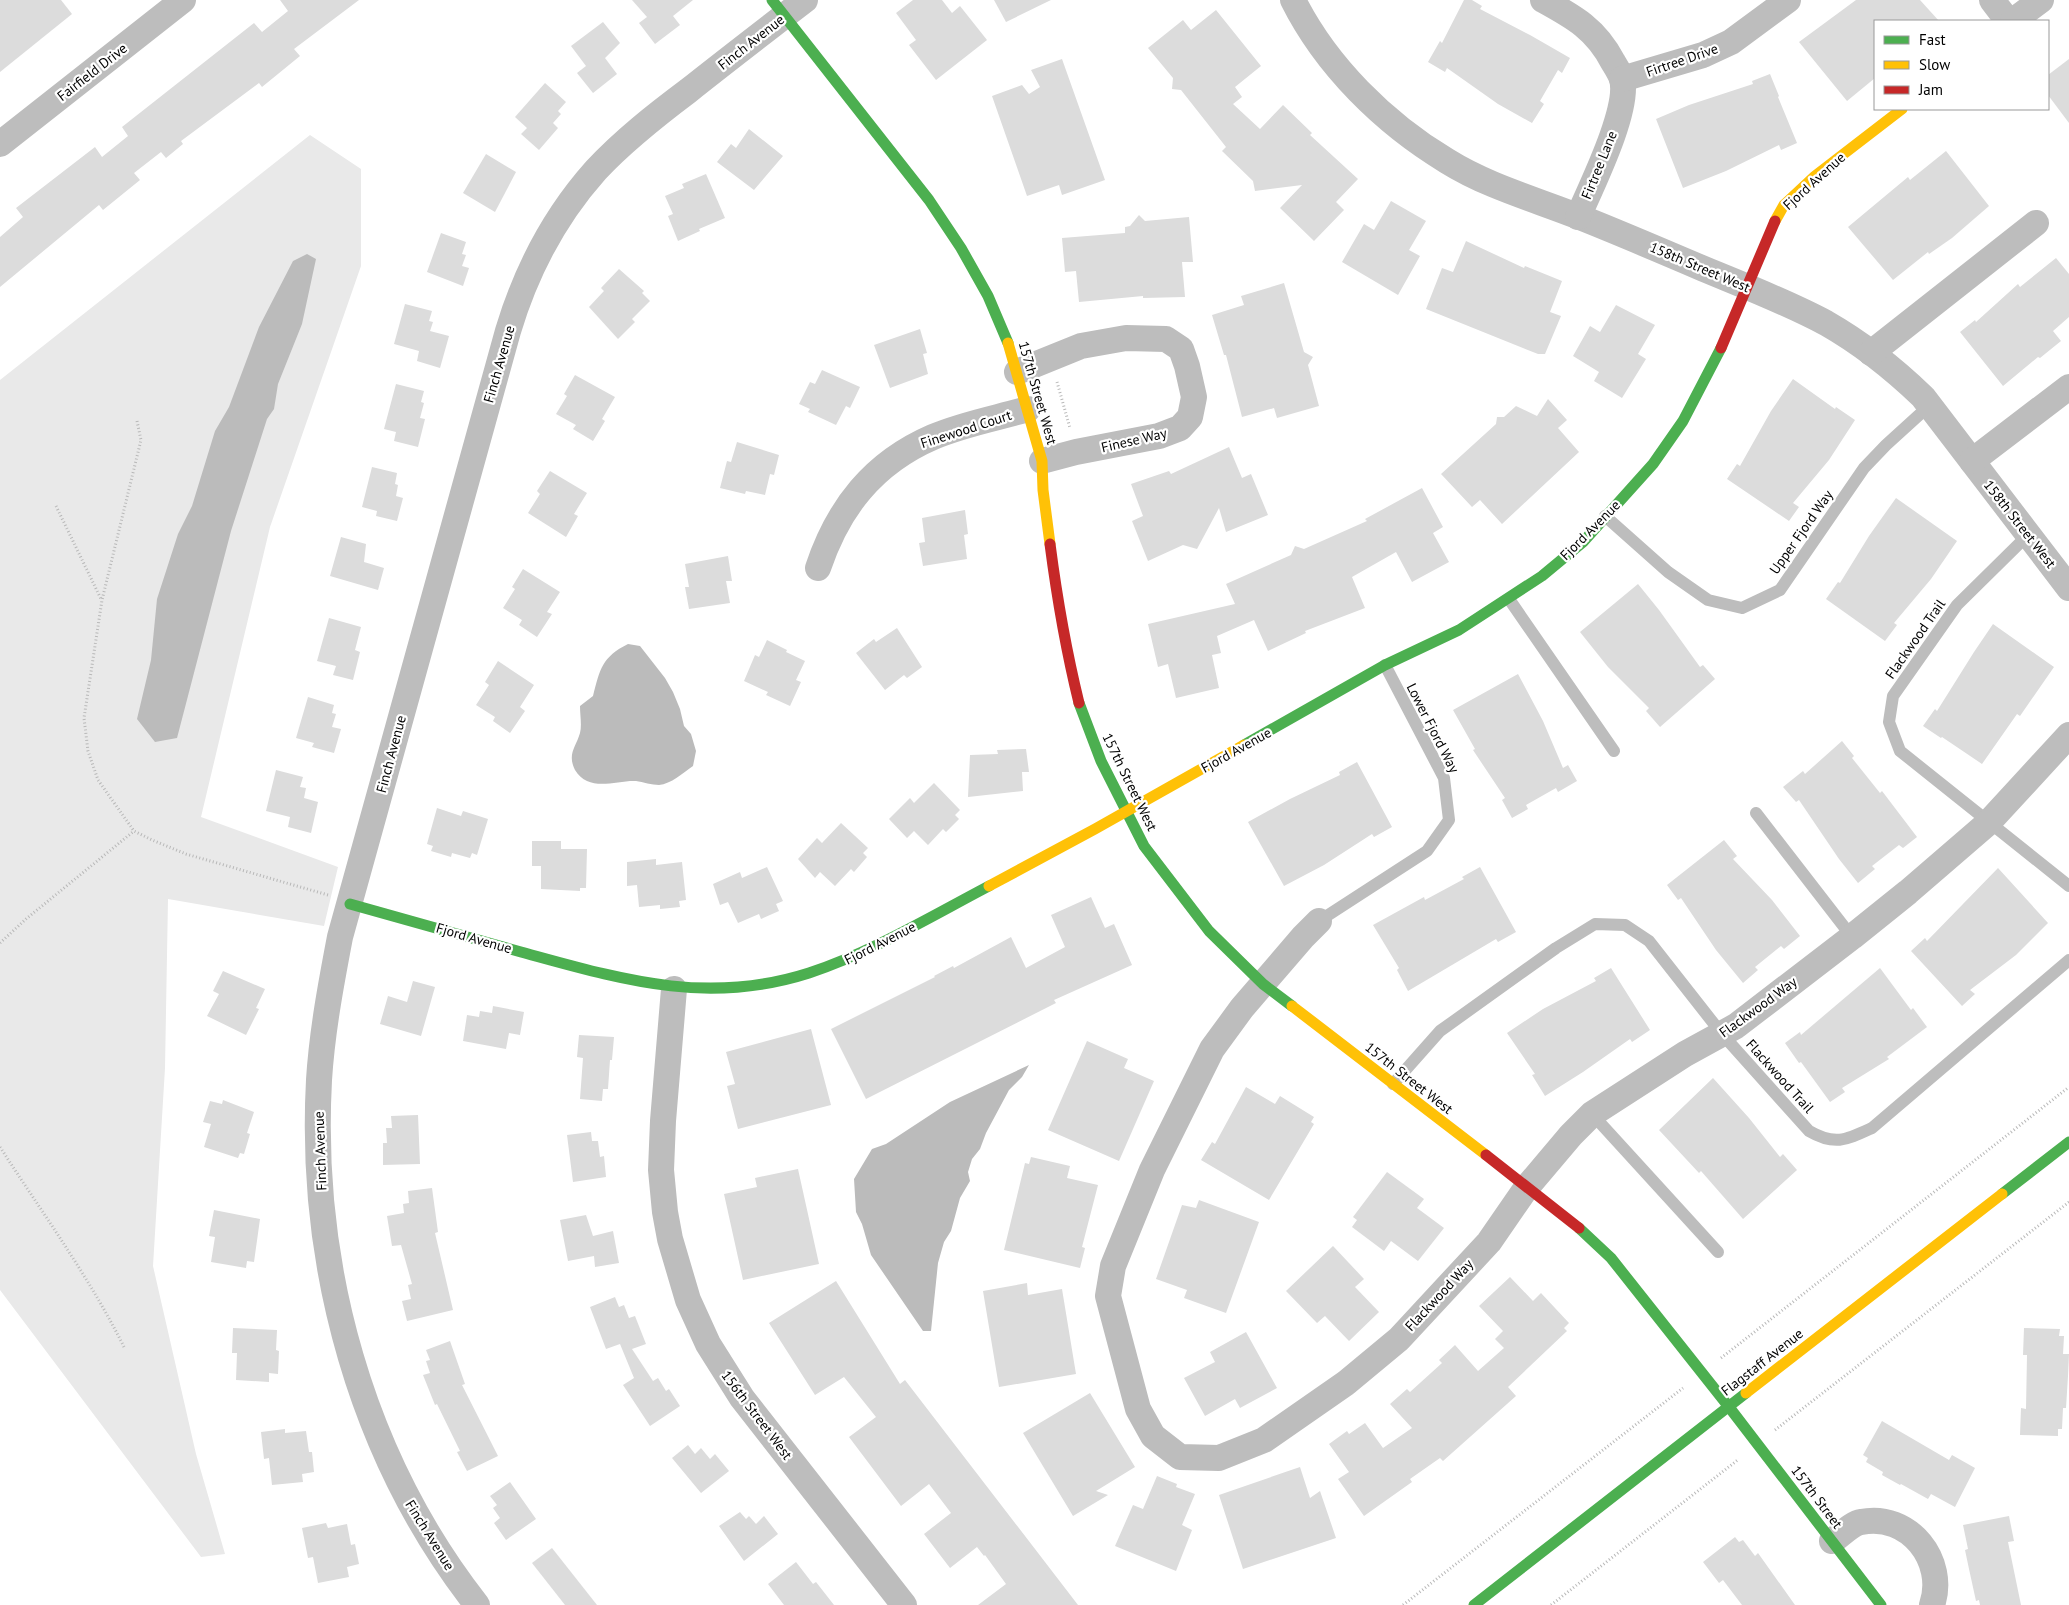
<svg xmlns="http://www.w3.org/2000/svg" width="2069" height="1605" font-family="'PT Sans',sans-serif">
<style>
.green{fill:#e9e9e9}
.water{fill:#bbb}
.building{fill:#dcdcdc}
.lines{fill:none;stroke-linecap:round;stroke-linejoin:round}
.path{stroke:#b8b8b8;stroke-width:3;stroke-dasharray:1 2.5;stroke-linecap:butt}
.lane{stroke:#bdbdbd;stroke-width:12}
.street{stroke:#bdbdbd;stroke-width:26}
.fast{stroke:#4caf50;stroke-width:11}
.slow{stroke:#ffc107;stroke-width:11}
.jam{stroke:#c62828;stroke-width:11}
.labels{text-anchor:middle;stroke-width:4.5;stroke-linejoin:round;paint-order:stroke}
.street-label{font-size:14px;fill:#000;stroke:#fff}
</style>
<rect width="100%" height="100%" fill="#fff"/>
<!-- green -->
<polygon class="green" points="310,135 361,169 361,266 270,527 201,817 338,867 324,926 168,899 165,1068 153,1266 196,1454 225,1554 201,1557 0,1290 0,380"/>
<!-- water -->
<g class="water">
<polygon points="307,254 316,259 302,324 278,384 274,409 267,419 231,531 177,738 155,742 137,719 151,660 157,599 178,534 192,506 215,431 229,407 259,327 293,261"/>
<path d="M628 644 640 646 665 678 673 692 680 709 684 726 691 734 696 751 693 766C683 773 671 784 659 785 652 785 643 782 636 781 616 780 589 793 575 770 567 754 576 747 580 733 582 725 580 715 580 706L593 696C600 669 602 657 628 644Z"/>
<polygon points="1029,1065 1022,1077 1009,1090 986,1133 980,1149 972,1159 968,1172 970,1181 960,1198 951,1231 944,1242 938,1263 931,1331 923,1331 871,1255 862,1224 856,1212 854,1179 872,1149 886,1144 950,1102"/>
</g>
<!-- building -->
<g class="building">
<polygon points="0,0 61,0 72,14 0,72"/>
<polygon points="280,0 359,0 294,49 300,56 262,87 259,83 181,141 183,144 166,158 161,152 134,173 140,180 103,210 99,205 0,287 0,237 23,217 16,208 95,147 102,157 128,136 122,127 254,23 262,32 288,11"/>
<polygon points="632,0 693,0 673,16 680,25 655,44 639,23 647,17"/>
<polygon points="913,0 942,0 952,13 960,6 987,40 936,80 909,45 916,40 896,13"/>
<polygon points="994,0 1051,0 1006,22"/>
<polygon points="1464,0 1472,0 1482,6 1480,9 1530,35 1570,58 1562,73 1558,70 1540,101 1544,104 1532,123 1498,104 1447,68 1445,72 1428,62 1440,41 1442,43"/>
<polygon points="1856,0 1920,0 1939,21 1875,21 1875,78 1847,101 1799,42"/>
<polygon points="1216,10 1261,66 1235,87 1242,97 1233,104 1260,129 1283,105 1312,133 1310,135 1358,179 1336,202 1344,210 1314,241 1280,208 1302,185 1255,191 1253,181 1222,151 1226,147 1181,90 1172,89 1173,78 1148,48 1183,20 1191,30"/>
<polygon points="603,22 620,43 605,58 617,74 593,93 577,73 586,66 571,46"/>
<polygon points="1062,59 1105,180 1062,195 1059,185 1027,196 992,96 1022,85 1029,94 1040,87 1031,70"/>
<polygon points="2069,59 2069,123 2048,95 2048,75"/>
<polygon points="1770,74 1779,96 1778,97 1797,143 1781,150 1779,145 1726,171 1683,188 1656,119 1689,105 1753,84 1752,81"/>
<polygon points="545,83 566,102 558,111 561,114 553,123 558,128 539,150 521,134 527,128 515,117"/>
<polygon points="749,129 783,156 754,190 717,162 731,144 736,148"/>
<polygon points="1946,151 1989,206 1952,238 1929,254 1928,252 1893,280 1848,227 1908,177 1910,180"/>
<polygon points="486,154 516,172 495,212 463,193"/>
<polygon points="706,174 725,218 699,229 700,231 678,241 668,216 673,214 665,196 684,188 682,184"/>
<polygon points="1391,201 1426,221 1409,250 1420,256 1398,295 1342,262 1364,224 1374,230"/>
<polygon points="1139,215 1145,221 1189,217 1193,262 1182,262 1185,297 1143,298 1143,296 1079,302 1076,271 1065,272 1062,238 1125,233 1125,227 1130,226"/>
<polygon points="441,233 466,242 462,254 466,255 462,266 469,268 463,286 427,272"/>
<polygon points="1466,241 1524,268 1525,266 1562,281 1550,312 1561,316 1545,354 1538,354 1426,309 1442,268 1453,272"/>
<polygon points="2056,258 2069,274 2069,317 2053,331 2061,341 2040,358 2038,357 2003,386 1960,332 1975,320 1976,322 2018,284 2020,287"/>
<polygon points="619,269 644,291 642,293 650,301 632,319 635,322 618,339 589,307 604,291 601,288"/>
<polygon points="1284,283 1304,352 1313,357 1308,365 1319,406 1277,418 1274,408 1242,417 1226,355 1224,355 1212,315 1244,305 1241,296"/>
<polygon points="405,304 432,311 429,321 433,322 430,331 449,336 440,368 417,361 419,351 394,344"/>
<polygon points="1616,305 1655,325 1638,354 1646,359 1622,398 1594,381 1599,372 1573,356 1590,326 1600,332"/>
<polygon points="920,329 927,353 923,354 928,374 890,388 874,345"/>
<polygon points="822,370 860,387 850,408 846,406 836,425 808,412 810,409 799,404 810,382 815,384"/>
<polygon points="575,375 615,397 602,419 605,421 593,441 573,429 576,425 556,414 567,396 564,394"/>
<polygon points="1793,379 1835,409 1836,407 1855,420 1829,460 1793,503 1799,507 1789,521 1727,479 1737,464 1740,466 1771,411"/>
<polygon points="396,384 424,391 421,402 424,403 420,418 425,419 418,447 394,441 396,432 384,429"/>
<polygon points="1548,399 1567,420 1558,428 1579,452 1502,524 1480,500 1472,507 1441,474 1496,424 1497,417 1504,417 1516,406 1537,416"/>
<polygon points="737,442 779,455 774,475 770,474 765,495 746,491 745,494 720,488 727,461 731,462"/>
<polygon points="1229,447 1242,478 1251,474 1268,515 1226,532 1219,508 1197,549 1183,545 1148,561 1132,521 1143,516 1131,484 1169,471 1171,474"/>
<polygon points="372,467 397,473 395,484 398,485 396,496 403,498 397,521 376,516 377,511 362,507"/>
<polygon points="550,471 587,493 574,514 578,516 566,537 528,513 540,494 537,491"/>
<polygon points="1422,488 1443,527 1433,533 1449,562 1412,582 1396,552 1352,577 1365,608 1305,631 1306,633 1268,651 1254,620 1217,636 1221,653 1212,655 1219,688 1176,698 1168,664 1158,667 1148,624 1235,604 1226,584 1291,555 1295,546 1304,549 1367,521 1365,519"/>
<polygon points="1896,498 1957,541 1931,579 1894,623 1897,625 1885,641 1826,599 1838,582 1840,583 1869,536"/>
<polygon points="965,510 968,534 964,535 967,559 923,566 919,543 925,542 922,518"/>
<polygon points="341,537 366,544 364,562 384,568 378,590 330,576"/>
<polygon points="728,556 732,581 726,581 730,603 689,609 685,587 689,587 685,564"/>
<polygon points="523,569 560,592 547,612 552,614 537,637 519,625 522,620 503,608 515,589 512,587"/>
<polygon points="1638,584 1659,610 1700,667 1703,665 1715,679 1660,727 1646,711 1649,708 1608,667 1580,632"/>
<polygon points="329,618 361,627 355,650 360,652 353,680 333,675 336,666 317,661"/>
<polygon points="1993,624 2054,667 2020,716 2017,714 1982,764 1942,737 1941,738 1923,726 1935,709 1937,711 1974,652"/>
<polygon points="897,628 922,667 907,678 904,675 885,690 856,653 874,639 876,642"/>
<polygon points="767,640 787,650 786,652 805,661 796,680 801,682 790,706 766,695 768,692 744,681 755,655 759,657"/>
<polygon points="498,661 534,685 520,707 525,711 510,733 493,721 495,717 476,705 489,685 485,682"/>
<polygon points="1518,674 1543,721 1563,768 1568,765 1577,781 1558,792 1556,788 1526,805 1528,809 1512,818 1502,800 1505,798 1473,750 1475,749 1453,710"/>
<polygon points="308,697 334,705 332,713 336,714 332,727 341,729 334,753 312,747 314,743 296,738"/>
<polygon points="1842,741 1854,756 1852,758 1880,793 1882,791 1917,837 1903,848 1899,845 1872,866 1875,869 1858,883 1839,859 1799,800 1796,802 1783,787 1803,771 1805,774"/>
<polygon points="1026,749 1029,772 1022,772 1023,791 968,797 970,755 998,754 997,750"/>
<polygon points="1357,762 1392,827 1374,837 1372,834 1324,865 1284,886 1248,822 1290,799 1340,775 1339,772"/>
<polygon points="276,770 303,777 300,787 306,788 304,798 318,802 311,833 288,827 290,817 266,811"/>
<polygon points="934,783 960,810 955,815 959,819 946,832 943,829 928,845 914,831 907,838 889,819 910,798 914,803"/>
<polygon points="437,808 461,816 463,811 488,819 477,855 472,853 470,858 452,853 451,857 431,851 433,846 427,844"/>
<polygon points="841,823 868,848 863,853 867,857 854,872 851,869 835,886 820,872 815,878 798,859 817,838 822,843"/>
<polygon points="1724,840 1737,856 1733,859 1772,900 1800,936 1784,949 1781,946 1755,967 1758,970 1743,983 1716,950 1681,898 1678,900 1667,885"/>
<polygon points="532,841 561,841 561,849 587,849 586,888 580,888 580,891 541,889 541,866 532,866"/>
<polygon points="656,859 656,865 682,862 686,900 679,901 680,907 660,909 660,905 639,907 637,885 627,886 627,862"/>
<polygon points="767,867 783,901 776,904 779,911 761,919 759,914 738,923 728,902 720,905 713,884 740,872 742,878"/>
<polygon points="1480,867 1516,932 1498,942 1496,939 1408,991 1397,970 1399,968 1373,925 1424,897 1425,900 1464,879 1462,877"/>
<polygon points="1998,868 2048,923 2016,955 1970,990 1975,994 1962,1006 1911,951 1925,938 1927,941"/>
<polygon points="1091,897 1105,928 1114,924 1132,965 1054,1000 1056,1003 866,1099 831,1029 935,977 934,976 953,966 954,968 1011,937 1026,968 1065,947 1051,915"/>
<polygon points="1611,968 1650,1030 1632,1042 1630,1039 1583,1072 1545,1096 1532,1075 1535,1074 1507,1033 1543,1009 1596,981 1594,978"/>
<polygon points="1880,968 1911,1010 1913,1008 1927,1027 1887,1057 1889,1059 1842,1088 1845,1092 1830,1102 1801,1062 1799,1063 1785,1043 1800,1032 1801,1035"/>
<polygon points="223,971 265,989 256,1008 259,1009 246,1035 207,1016 219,994 213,991"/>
<polygon points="413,981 435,987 421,1036 380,1024 388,996 407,1002"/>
<polygon points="493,1006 524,1012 520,1035 509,1033 506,1049 463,1041 467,1015 479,1017 480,1011 492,1013"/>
<polygon points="811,1029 831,1105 738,1129 727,1086 735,1084 726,1052"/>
<polygon points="579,1035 614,1037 612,1060 610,1060 608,1089 603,1089 602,1101 580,1099 583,1058 577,1057"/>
<polygon points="1087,1041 1128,1059 1124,1068 1154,1081 1119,1161 1048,1130"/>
<polygon points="1713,1078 1749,1118 1780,1157 1783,1154 1797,1170 1743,1219 1701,1171 1699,1173 1659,1130"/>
<polygon points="1246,1087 1275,1104 1280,1096 1314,1117 1311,1122 1314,1124 1269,1200 1201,1160 1212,1142 1215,1144"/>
<polygon points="223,1100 254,1112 247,1133 250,1134 244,1154 240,1153 238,1158 204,1147 211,1124 203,1122 210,1101 222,1104"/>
<polygon points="418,1115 420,1164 383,1165 383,1143 387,1143 386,1128 392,1128 391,1116"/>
<polygon points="591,1132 592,1141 598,1141 600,1157 604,1156 606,1177 573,1182 567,1135"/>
<polygon points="1031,1157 1070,1166 1067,1178 1098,1185 1082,1247 1085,1248 1080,1268 1004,1250 1025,1163 1029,1164"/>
<polygon points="798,1169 819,1264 743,1280 724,1194 757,1187 755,1178"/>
<polygon points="1387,1172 1424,1199 1417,1208 1444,1228 1418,1261 1391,1241 1384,1251 1352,1227 1357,1220 1353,1217"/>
<polygon points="432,1188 438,1232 435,1233 453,1310 407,1321 402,1301 411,1299 408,1285 412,1284 401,1245 392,1246 387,1216 404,1213 403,1204 409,1203 408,1191"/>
<polygon points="1199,1200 1259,1222 1226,1313 1184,1298 1187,1290 1156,1279 1182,1205 1196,1208"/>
<polygon points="214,1210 260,1219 254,1262 247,1261 246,1268 211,1262 215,1237 209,1236"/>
<polygon points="586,1215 593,1236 613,1231 619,1263 595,1267 594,1256 568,1261 560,1220"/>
<polygon points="1333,1246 1364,1279 1355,1287 1379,1312 1349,1341 1325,1316 1317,1323 1286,1291"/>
<polygon points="1510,1277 1533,1301 1541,1293 1569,1323 1564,1328 1567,1331 1508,1387 1516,1396 1443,1461 1440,1458 1410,1479 1412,1482 1364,1516 1338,1479 1349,1472 1329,1444 1347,1431 1349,1434 1365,1423 1383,1448 1412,1428 1390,1404 1407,1389 1410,1392 1442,1363 1439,1360 1455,1345 1478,1371 1504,1348 1495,1339 1503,1331 1479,1306"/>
<polygon points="836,1281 900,1384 905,1380 1078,1605 978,1605 1006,1584 985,1555 984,1556 977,1547 950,1568 924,1534 951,1513 929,1484 901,1506 849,1437 876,1417 844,1377 815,1395 769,1323"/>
<polygon points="1027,1283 1028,1295 1062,1289 1076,1374 999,1387 983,1291"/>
<polygon points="615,1297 619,1307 624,1305 629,1318 635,1316 646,1344 632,1349 653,1381 658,1378 666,1391 669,1389 680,1406 650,1426 623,1385 634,1378 620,1344 606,1349 590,1307"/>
<polygon points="233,1328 277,1330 276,1350 279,1351 278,1374 269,1373 269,1382 236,1380 237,1353 232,1353"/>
<polygon points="2024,1328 2060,1329 2059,1336 2064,1336 2063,1354 2069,1354 2068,1376 2066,1408 2063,1408 2062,1429 2058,1429 2058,1436 2020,1435 2021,1408 2026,1409 2027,1355 2023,1355"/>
<polygon points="1246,1332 1277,1388 1240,1408 1235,1399 1205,1416 1184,1378 1215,1362 1210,1352"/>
<polygon points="450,1341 465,1384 462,1385 498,1456 467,1471 457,1452 460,1451 437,1404 435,1405 423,1375 430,1373 426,1361 430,1360 426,1350"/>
<polygon points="1090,1393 1135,1467 1096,1491 1108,1495 1073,1516 1023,1433"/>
<polygon points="1882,1421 1949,1460 1952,1455 1975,1468 1955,1507 1931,1494 1928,1499 1901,1484 1900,1485 1882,1475 1883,1472 1866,1462 1868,1458 1863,1455"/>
<polygon points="285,1429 285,1433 306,1431 309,1452 312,1452 314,1472 302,1474 303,1482 272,1485 269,1458 264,1459 261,1432"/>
<polygon points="688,1445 695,1454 701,1448 710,1459 715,1454 729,1471 701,1493 672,1458"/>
<polygon points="1300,1467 1310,1498 1320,1491 1336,1538 1243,1569 1219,1495"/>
<polygon points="1157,1476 1177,1484 1176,1487 1195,1494 1182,1525 1192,1530 1176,1571 1115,1546 1133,1505 1143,1509"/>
<polygon points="510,1482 536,1519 506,1540 494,1523 500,1518 493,1508 497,1505 490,1496"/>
<polygon points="740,1512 746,1519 749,1516 756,1524 764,1516 778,1534 744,1561 719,1526"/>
<polygon points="2009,1516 2014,1541 2008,1542 2021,1605 1980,1605 1979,1600 1976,1601 1969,1569 1965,1550 1968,1549 1963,1525"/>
<polygon points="326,1523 328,1528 347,1524 351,1545 355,1544 359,1564 347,1567 349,1577 318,1583 313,1557 308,1558 302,1528"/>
<polygon points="1735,1537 1739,1542 1743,1540 1755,1556 1758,1553 1795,1605 1742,1605 1723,1580 1719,1583 1703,1562"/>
<polygon points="552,1548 597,1605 565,1605 532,1563"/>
<polygon points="796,1562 813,1584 816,1582 834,1605 784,1605 768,1584"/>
</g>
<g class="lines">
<!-- path -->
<g class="path">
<polyline points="1057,382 1070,428"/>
<polyline points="137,421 141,440 102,600 84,718 88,751 98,780 134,831 152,840 186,854 328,895"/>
<polyline points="56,506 101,599"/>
<polyline points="0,943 26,919 134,831"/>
<path d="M0 1147C43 1214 90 1278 125 1349"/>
<polyline points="1721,1358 2069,1087"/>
<polyline points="1775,1430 2069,1202"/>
<polyline points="1403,1605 1683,1388"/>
<polyline points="1551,1605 1739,1459"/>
</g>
<!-- lane -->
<g class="lane">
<polyline points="1605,516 1668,572 1708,600 1742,608 1780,590 1864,468 1886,445 1930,405"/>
<polyline points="2028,535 1957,605 1893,696 1889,722 1900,751 2069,886"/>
<polyline points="1509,599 1614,751"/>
<polyline points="1756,813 1852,937"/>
<polyline points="1319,921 1427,851 1449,820 1444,778 1385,665"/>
<path d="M1393 1084 1440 1031 1556 948 1595 924 1625 925 1649 941 1722 1034 1809 1131C1835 1146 1846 1140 1872 1128L2069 960"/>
<polyline points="1592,1114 1718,1252"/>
</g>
<!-- street -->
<g class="street">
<path d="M1293 0C1326 66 1384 123 1447 161 1487 186 1534 199 1577 216 1620 233 1662 251 1704 269 1745 286 1787 302 1826 323 1861 343 1894 369 1923 397L2069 588"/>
<path d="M1543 0C1574 17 1596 29 1613 62 1616 67 1620 73 1622 79 1630 109 1591 187 1578 217"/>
<polyline points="1992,0 2008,21"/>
<polyline points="2013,21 2041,0"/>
<polyline points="1622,79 1703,55 1731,42 1788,0"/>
<polyline points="0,144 183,0"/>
<polyline points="1871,353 2036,223"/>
<polyline points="1017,372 1081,346 1126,338 1166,339 1181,349 1187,366 1194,397 1190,417 1180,428 1159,436 1076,452 1042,461"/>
<polyline points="1972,461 2069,387"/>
<path d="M818 568C838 508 873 463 933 437 963 424 997 418 1028 409"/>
<polyline points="1319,921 1303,937 1242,1008 1212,1049 1152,1170 1113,1266 1108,1296 1138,1409 1153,1436 1180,1457 1219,1458 1264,1440 1346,1383 1399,1339 1489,1242 1527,1187 1571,1135 1592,1114 1685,1054 1736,1026 1852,937 1908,892 1988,823 2069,735"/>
<polyline points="674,989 663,1121 661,1170 665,1212 670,1239 688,1300 708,1344 742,1398 904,1605"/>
<path d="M1832 1541C1840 1536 1852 1523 1861 1522 1909 1512 1947 1561 1932 1605"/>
<path d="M477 1605C361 1457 309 1266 319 1080 322 1032 331 984 340 937L508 331C526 271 554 217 596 170 624 140 656 115 688 91 727 60 766 30 805 0"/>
</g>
<!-- fast -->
<g class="fast">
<polyline points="772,0 929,200 961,248 988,296 1008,343"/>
<polyline points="1079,703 1101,761 1144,846 1209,931 1263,984 1292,1006"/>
<polyline points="1244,745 1385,665 1459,630 1542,576 1583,542 1653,464 1683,421 1721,348"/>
<path d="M350 904C407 920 464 936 521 952 620 979 706 1006 809 973 872 952 930 917 989 886"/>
<polyline points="2002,1194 2069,1142"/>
<polyline points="1579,1228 1611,1258 1729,1407 1881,1605"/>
<polyline points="1474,1605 1746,1393"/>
</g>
<!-- slow -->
<g class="slow">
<polyline points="1775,221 1784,205 1815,176 1902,109"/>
<polyline points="1008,343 1042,461 1043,490 1050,544"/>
<polyline points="989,886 1095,829 1244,745"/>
<polyline points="1292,1006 1486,1155"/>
<polyline points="1746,1393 2002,1194"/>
</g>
<!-- jam -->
<g class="jam">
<polyline points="1721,348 1775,221"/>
<path d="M1050 544C1057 598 1066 650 1079 703"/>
<polyline points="1486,1155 1579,1228"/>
</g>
</g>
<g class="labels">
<!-- street labels -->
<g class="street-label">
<text transform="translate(751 42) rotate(-38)" y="5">Finch Avenue</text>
<text transform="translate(1682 60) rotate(-19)" y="5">Firtree Drive</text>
<text transform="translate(92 72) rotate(-38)" y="5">Fairfield Drive</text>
<text transform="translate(1599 165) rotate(-68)" y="5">Firtree Lane</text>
<text transform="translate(1814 181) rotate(-42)" y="5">Fjord Avenue</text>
<text transform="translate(1700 267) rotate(23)" y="5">158th Street West</text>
<text transform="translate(499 364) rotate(-74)" y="5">Finch Avenue</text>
<text transform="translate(1038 393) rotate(74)" y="5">157th Street West</text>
<text transform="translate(966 429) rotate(-18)" y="5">Finewood Court</text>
<text transform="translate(1134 440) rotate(-13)" y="5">Finese Way</text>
<text transform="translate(2020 524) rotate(52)" y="5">158th Street West</text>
<text transform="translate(1590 530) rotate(-45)" y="5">Fjord Avenue</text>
<text transform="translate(1801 532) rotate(-55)" y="5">Upper Fjord Way</text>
<text transform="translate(1915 639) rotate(-55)" y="5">Flackwood Trail</text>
<text transform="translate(1433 728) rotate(63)" y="5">Lower Fjord Way</text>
<text transform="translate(1236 750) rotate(-29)" y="5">Fjord Avenue</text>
<text transform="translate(391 754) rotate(-75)" y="5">Finch Avenue</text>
<text transform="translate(1130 782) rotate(64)" y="5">157th Street West</text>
<text transform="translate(474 938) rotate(16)" y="5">Fjord Avenue</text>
<text transform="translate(880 943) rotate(-27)" y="5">Fjord Avenue</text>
<text transform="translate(1758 1007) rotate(-36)" y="5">Flackwood Way</text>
<text transform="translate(1780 1076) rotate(48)" y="5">Flackwood Trail</text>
<text transform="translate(1409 1078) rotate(38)" y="5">157th Street West</text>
<text transform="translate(320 1151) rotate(-92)" y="5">Finch Avenue</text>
<text transform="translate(1439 1295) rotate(-47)" y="5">Flackwood Way</text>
<text transform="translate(1762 1362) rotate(-38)" y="5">Flagstaff Avenue</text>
<text transform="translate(757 1415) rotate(53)" y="5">156th Street West</text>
<text transform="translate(1817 1497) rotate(53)" y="5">157th Street</text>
<text transform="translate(430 1535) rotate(58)" y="5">Finch Avenue</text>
</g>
</g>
<!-- legend -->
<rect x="1874" y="20" width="175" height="90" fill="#ffffff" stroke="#999999"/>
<rect x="1884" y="36" width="25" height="8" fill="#4caf50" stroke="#999999"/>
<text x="1919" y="45" font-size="15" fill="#000000">Fast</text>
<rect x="1884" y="61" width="25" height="8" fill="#ffc107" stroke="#999999"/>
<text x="1919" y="70" font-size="15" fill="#000000">Slow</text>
<rect x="1884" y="86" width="25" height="8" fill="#c62828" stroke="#999999"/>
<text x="1919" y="95" font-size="15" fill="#000000">Jam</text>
</svg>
